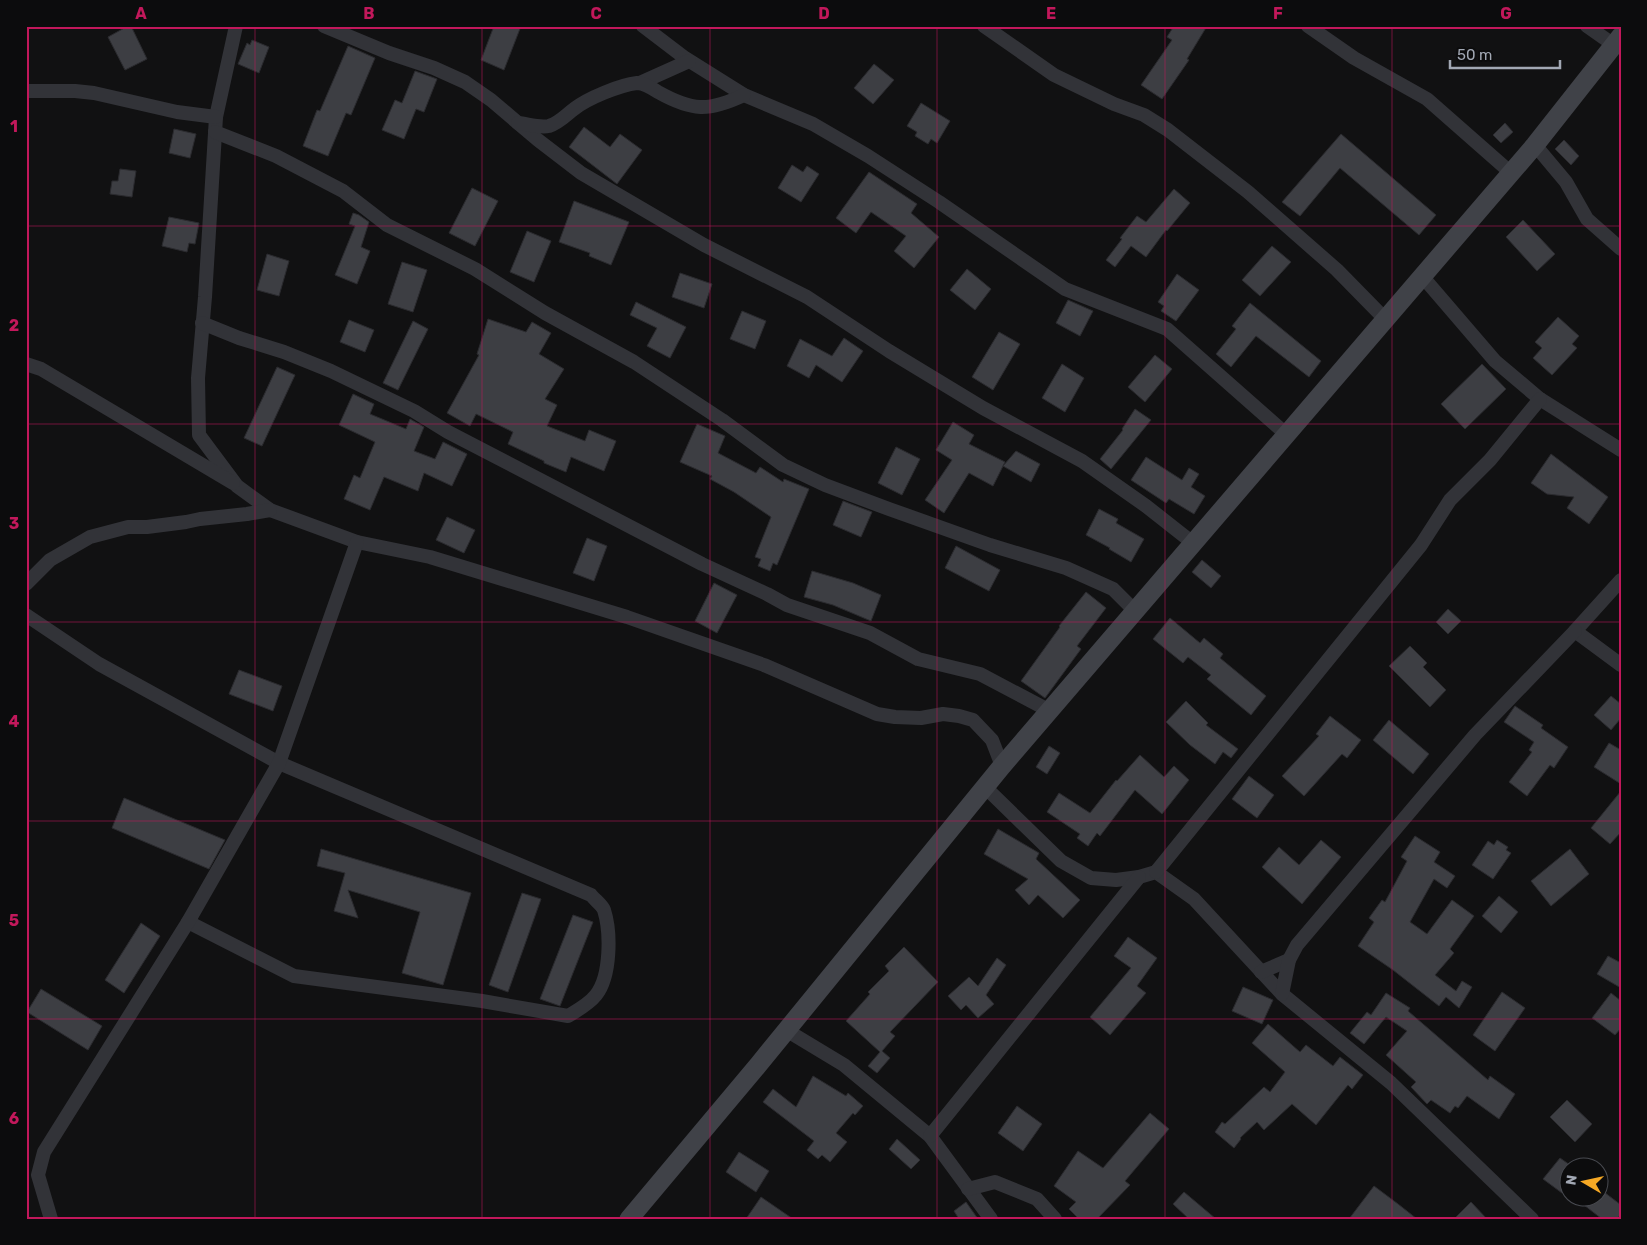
<svg xmlns="http://www.w3.org/2000/svg" width="1647" height="1245" font-family="Rubik,sans-serif">
<style>
.building{fill:#3d3e43;stroke:#2b2b2f}
.lines{fill:none;stroke-linecap:round;stroke-linejoin:round}
.street{stroke:#323338;stroke-width:14}
.secondary{stroke:#404248;stroke-width:19}
.grid{fill:none;stroke:#c2185b;stroke-width:1;stroke-opacity:0.55}
.neatline{fill:none;stroke:#c2185b;stroke-width:2}
.grid-label{font-size:16px;text-anchor:middle;font-weight:bold;fill:#c2185b}
</style>
<rect width="100%" height="100%" fill="#111112"/>
<!-- building -->
<g class="building">
<polygon points="128,26 131,26 147,59 125,70 108,37"/>
<polygon points="494,26 521,26 504,70 481,60"/>
<polygon points="1174,26 1207,26 1187,59 1189,60 1162,99 1141,85 1172,40 1167,37"/>
<polygon points="252,40 269,47 259,73 238,64 247,43 250,45"/>
<polygon points="348,46 375,58 351,115 346,113 328,156 303,146 317,110 320,111"/>
<polygon points="874,64 894,80 873,104 854,88"/>
<polygon points="415,71 437,79 424,112 416,109 404,139 382,130 395,100 402,103"/>
<polygon points="921,103 950,121 937,143 931,139 928,144 915,136 917,132 907,126"/>
<polygon points="1505,123 1513,132 1501,143 1493,135"/>
<polygon points="584,127 610,147 620,134 642,150 617,184 569,147"/>
<polygon points="174,129 196,134 190,158 169,153"/>
<polygon points="1341,134 1436,215 1419,235 1340,168 1300,216 1282,202"/>
<polygon points="1564,140 1579,156 1571,165 1555,149"/>
<polygon points="792,165 803,172 807,166 819,174 801,202 778,188"/>
<polygon points="120,169 136,171 132,197 110,194 112,181 118,181"/>
<polygon points="869,172 917,204 911,213 939,237 914,268 894,251 906,236 871,212 856,233 836,218"/>
<polygon points="472,188 498,201 475,246 449,233"/>
<polygon points="1174,189 1190,203 1167,231 1166,230 1146,257 1131,246 1115,267 1106,260 1122,239 1120,238 1137,216 1146,222"/>
<polygon points="574,201 629,222 611,265 589,256 590,253 559,242"/>
<polygon points="353,213 359,215 369,222 361,247 370,251 357,284 335,275 355,226 349,224"/>
<polygon points="169,217 199,223 195,244 189,243 187,252 162,246"/>
<polygon points="1523,220 1555,254 1537,271 1506,237"/>
<polygon points="527,231 551,241 534,282 510,272"/>
<polygon points="1272,246 1291,262 1260,296 1242,280"/>
<polygon points="267,254 289,261 279,296 257,290"/>
<polygon points="402,262 427,270 413,312 388,304"/>
<polygon points="967,269 991,289 975,310 950,290"/>
<polygon points="680,273 712,284 704,308 672,297"/>
<polygon points="1177,274 1199,290 1176,321 1161,311 1164,306 1158,302"/>
<polygon points="1068,300 1093,311 1080,336 1056,323"/>
<polygon points="636,302 686,327 670,358 647,346 657,328 630,315"/>
<polygon points="1250,303 1321,361 1309,377 1256,336 1231,367 1216,354 1236,329 1232,326"/>
<polygon points="742,311 766,321 755,349 730,339"/>
<polygon points="1558,317 1579,336 1572,344 1577,348 1552,375 1533,358 1542,348 1535,342"/>
<polygon points="488,319 526,332 532,322 551,333 539,354 564,369 545,399 557,405 547,426 585,441 589,430 616,441 604,471 571,457 566,472 544,463 544,461 508,444 513,432 476,414 470,426 447,413 479,355 477,354"/>
<polygon points="349,320 374,330 365,352 340,342"/>
<polygon points="413,321 428,329 398,390 383,383"/>
<polygon points="999,332 1020,344 993,390 972,377"/>
<polygon points="844,338 863,351 842,382 816,365 809,378 787,366 800,339 832,356"/>
<polygon points="1155,355 1172,369 1145,402 1128,387"/>
<polygon points="1062,364 1084,378 1065,412 1042,398"/>
<polygon points="1482,364 1506,389 1465,429 1441,404"/>
<polygon points="277,367 295,375 262,446 244,438"/>
<polygon points="353,394 374,404 370,414 406,429 410,419 424,427 414,451 435,459 443,442 467,454 452,486 424,473 418,491 384,477 370,510 344,499 354,475 360,478 375,442 339,425"/>
<polygon points="1135,409 1151,420 1111,469 1100,459 1123,430 1122,429"/>
<polygon points="953,422 974,435 969,444 1005,462 993,486 969,473 944,513 925,500 952,460 936,450"/>
<polygon points="697,424 725,436 718,453 756,473 760,467 783,482 784,479 809,489 777,565 773,563 770,571 758,566 761,559 755,557 771,517 734,492 710,479 712,476 680,462"/>
<polygon points="896,447 920,459 902,495 878,483"/>
<polygon points="1016,451 1040,464 1031,482 1003,466"/>
<polygon points="1551,454 1608,497 1589,524 1567,508 1574,497 1547,494 1531,483"/>
<polygon points="1146,457 1182,480 1189,468 1199,474 1191,487 1205,496 1194,514 1169,499 1166,503 1131,480"/>
<polygon points="843,501 872,512 861,537 833,525"/>
<polygon points="1099,509 1118,519 1116,523 1144,539 1131,562 1109,549 1110,548 1086,535"/>
<polygon points="447,517 475,530 464,553 436,540"/>
<polygon points="587,538 607,546 594,581 573,573"/>
<polygon points="956,546 1000,570 989,591 945,568"/>
<polygon points="1202,560 1221,576 1211,588 1192,572"/>
<polygon points="812,571 853,583 881,595 871,621 833,605 804,597"/>
<polygon points="714,583 737,595 717,633 695,621"/>
<polygon points="1086,592 1106,608 1077,646 1081,649 1045,698 1021,681 1060,627 1059,626"/>
<polygon points="1448,609 1461,621 1448,634 1436,622"/>
<polygon points="1170,618 1200,643 1204,638 1223,654 1220,658 1266,696 1251,715 1207,679 1211,675 1188,657 1183,663 1153,639"/>
<polygon points="1410,646 1427,663 1423,667 1446,690 1430,707 1389,666"/>
<polygon points="239,670 282,686 273,711 229,694"/>
<polygon points="1611,696 1621,704 1621,718 1611,730 1594,715"/>
<polygon points="1186,701 1208,723 1206,725 1238,749 1231,758 1223,752 1215,764 1190,745 1166,722"/>
<polygon points="1515,706 1543,725 1541,728 1568,747 1554,768 1550,765 1527,796 1509,782 1532,752 1529,750 1534,742 1504,722"/>
<polygon points="1330,716 1361,740 1347,758 1342,754 1304,796 1282,776 1319,736 1316,734"/>
<polygon points="1389,720 1429,754 1413,774 1373,740"/>
<polygon points="1609,743 1621,750 1621,784 1594,767"/>
<polygon points="1049,746 1060,753 1047,774 1036,767"/>
<polygon points="1140,755 1164,777 1174,766 1189,780 1162,814 1135,790 1100,836 1097,833 1088,846 1077,838 1080,834 1047,812 1059,793 1090,813 1116,780 1117,781"/>
<polygon points="1249,776 1274,795 1257,818 1232,799"/>
<polygon points="1621,791 1621,832 1610,844 1591,828"/>
<polygon points="124,798 225,840 209,869 112,828"/>
<polygon points="998,829 1039,853 1036,859 1080,900 1063,918 1038,895 1029,905 1015,890 1028,879 984,854"/>
<polygon points="1415,836 1440,852 1434,862 1455,876 1447,888 1434,879 1410,922 1427,934 1452,900 1474,916 1450,949 1454,953 1435,975 1456,991 1462,981 1472,987 1459,1008 1446,997 1439,1006 1393,970 1358,946 1374,922 1369,918 1382,900 1385,902 1407,861 1401,857"/>
<polygon points="1321,840 1341,857 1302,904 1262,867 1279,847 1299,865"/>
<polygon points="1497,840 1508,847 1506,850 1511,853 1493,879 1472,865 1488,841 1494,845"/>
<polygon points="321,849 471,893 443,985 402,973 420,912 348,890 358,918 334,911 345,873 317,866"/>
<polygon points="1570,849 1589,874 1551,906 1531,881"/>
<polygon points="522,893 541,899 508,992 489,985"/>
<polygon points="1499,896 1518,912 1501,933 1482,916"/>
<polygon points="573,915 593,922 560,1006 540,999"/>
<polygon points="141,923 160,936 124,993 105,980"/>
<polygon points="1128,937 1157,958 1137,986 1146,993 1110,1035 1090,1017 1131,968 1114,956"/>
<polygon points="904,947 938,982 890,1032 895,1036 882,1051 890,1058 877,1073 868,1066 880,1052 846,1021 870,994 868,992 889,971 885,966"/>
<polygon points="1608,956 1621,963 1621,988 1597,974"/>
<polygon points="997,958 1006,965 986,995 994,1004 978,1018 966,1005 961,1010 948,996 969,977 978,986"/>
<polygon points="1243,987 1273,1000 1262,1024 1232,1011"/>
<polygon points="41,989 102,1026 88,1050 27,1012"/>
<polygon points="1502,992 1525,1008 1495,1051 1473,1035"/>
<polygon points="1386,993 1410,1008 1408,1011 1488,1080 1490,1076 1515,1094 1499,1119 1467,1096 1458,1108 1455,1106 1450,1113 1431,1100 1427,1104 1411,1087 1416,1082 1386,1055 1407,1031 1386,1017 1364,1044 1350,1033 1367,1012 1371,1015"/>
<polygon points="1611,993 1621,1001 1621,1028 1615,1035 1592,1018"/>
<polygon points="1268,1024 1300,1052 1306,1045 1333,1066 1340,1057 1363,1075 1352,1089 1348,1085 1316,1125 1292,1104 1264,1130 1257,1122 1240,1138 1241,1139 1234,1148 1215,1132 1222,1122 1225,1124 1264,1087 1270,1092 1285,1072 1252,1043"/>
<polygon points="813,1076 846,1096 848,1093 863,1106 855,1115 853,1113 836,1133 847,1142 830,1162 822,1155 818,1159 807,1150 814,1141 763,1102 773,1089 796,1107"/>
<polygon points="1567,1100 1592,1124 1575,1142 1550,1117"/>
<polygon points="1017,1106 1042,1124 1023,1151 998,1133"/>
<polygon points="1150,1113 1169,1129 1125,1181 1130,1185 1097,1219 1079,1219 1069,1209 1076,1202 1054,1186 1078,1151 1103,1168"/>
<polygon points="897,1139 920,1160 911,1169 889,1149"/>
<polygon points="739,1152 769,1171 756,1192 726,1172"/>
<polygon points="1560,1158 1570,1165 1570,1183 1562,1193 1543,1179"/>
<polygon points="1374,1186 1398,1204 1417,1219 1349,1219"/>
<polygon points="1600,1189 1621,1205 1621,1214 1617,1219 1602,1219 1575,1198 1600,1198"/>
<polygon points="1184,1192 1216,1219 1189,1219 1173,1204"/>
<polygon points="761,1197 793,1219 746,1219"/>
<polygon points="966,1202 978,1219 959,1219 954,1211"/>
<polygon points="1471,1202 1487,1219 1454,1219"/>
</g>
<g class="lines">
<!-- street -->
<g class="street">
<polyline points="236,26 216,117 205,297 198,378 199,435 237,486 270,510 357,542 430,557 627,617 764,665 877,714 895,717 921,718 943,714 959,716 973,720 992,740 1002,766"/>
<polyline points="324,26 389,53 434,68 465,82 491,100 538,140 581,173 704,245 807,297 889,351 983,408 1082,461 1146,506 1193,543"/>
<polyline points="643,26 685,58 744,95 813,124 868,156 939,202 1065,289 1167,329 1286,434"/>
<polyline points="984,26 1054,75 1114,104 1144,115 1168,130 1248,192 1337,270 1385,319"/>
<polyline points="1308,26 1354,58 1427,99 1510,172"/>
<polyline points="1587,26 1614,45"/>
<polyline points="640,83 689,61"/>
<polyline points="26,91 75,91 94,93 177,112 216,117"/>
<path d="M518 123C528 124 539 128 549 126 559 123 566 115 574 109 588 98 620 85 637 83 644 83 652 88 658 92 692 111 708 112 744 95"/>
<polyline points="215,132 276,156 343,191 387,225 475,269 545,313 634,362 722,420 783,465 825,485 889,509 990,545 1066,568 1113,589 1135,611"/>
<polyline points="1535,145 1566,182 1587,219 1621,249"/>
<polyline points="1422,276 1495,361 1540,399 1621,450"/>
<polyline points="202,323 239,338 284,352 331,371 414,411 448,432 702,564 767,594 787,605 870,633 918,659 980,674 1050,711"/>
<polyline points="26,364 41,369 233,483"/>
<polyline points="1621,580 1575,631 1621,665"/>
<polyline points="26,584 50,560 90,537 128,527 147,527 186,522 200,519 247,514 270,510"/>
<path d="M26 615 99 664 279 763 591 895C595 900 602 905 604 910 611 932 611 976 596 995 589 1004 578 1010 568 1016L482 1001 294 976 188 922"/>
<polyline points="985,787 1061,861 1091,878 1116,880 1139,877 1156,872 1194,899 1282,994 1391,1083 1532,1219"/>
<polyline points="1156,872 1421,545 1450,500 1490,460 1540,399"/>
<polyline points="1261,972 1289,960"/>
<polyline points="1282,994 1289,960 1297,945 1475,735 1575,631"/>
<polyline points="786,1030 844,1065 930,1136 991,1219"/>
<polyline points="930,1136 1139,877"/>
<polyline points="968,1189 995,1182 1037,1199 1055,1219"/>
<polyline points="51,1219 38,1175 44,1152 188,922 279,763 357,542"/>
</g>
<!-- secondary -->
<polyline class="secondary" points="629,1219 759,1064 1002,766 1535,145 1621,36"/>
</g>
<!-- grid -->
<path class="grid" d="M255 26V1219M482 26V1219M710 26V1219M937 26V1219M1165 26V1219M1392 26V1219M26 226H1621M26 424H1621M26 622H1621M26 821H1621M26 1019H1621"/>
<!-- border -->
<rect width="1647" height="1245" fill="none" stroke="#0c0c0d" stroke-width="55"/>
<!-- north arrow -->
<g transform="translate(1584 1182) rotate(279)"><circle r="24" fill="#0c0c0d" stroke="#484a50"/>
<path d="M0-4L9 19L0 12L-9 19Z" fill="#f6a925"/>
<text y="-8" font-size="14" font-weight="bold" text-anchor="middle" fill="#a2a8b4">N</text>
</g>
<!-- scale -->
<path d="M1450 60v8h110v-8" fill="none" stroke="#a2a8b4" stroke-width="2.5"/>
<text x="1457" y="60" font-size="15" fill="#a2a8b4" stroke="#0c0c0d" stroke-width="4" paint-order="stroke">50 m</text>
<rect x="28" y="28" width="1592" height="1190" class="neatline"/>
<g class="grid-label">
<text x="141" y="19">A</text>
<text x="369" y="19">B</text>
<text x="596" y="19">C</text>
<text x="824" y="19">D</text>
<text x="1051" y="19">E</text>
<text x="1278" y="19">F</text>
<text x="1506" y="19">G</text>
<text x="14" y="132">1</text>
<text x="14" y="331">2</text>
<text x="14" y="529">3</text>
<text x="14" y="727">4</text>
<text x="14" y="926">5</text>
<text x="14" y="1124">6</text>
</g>
</svg>
